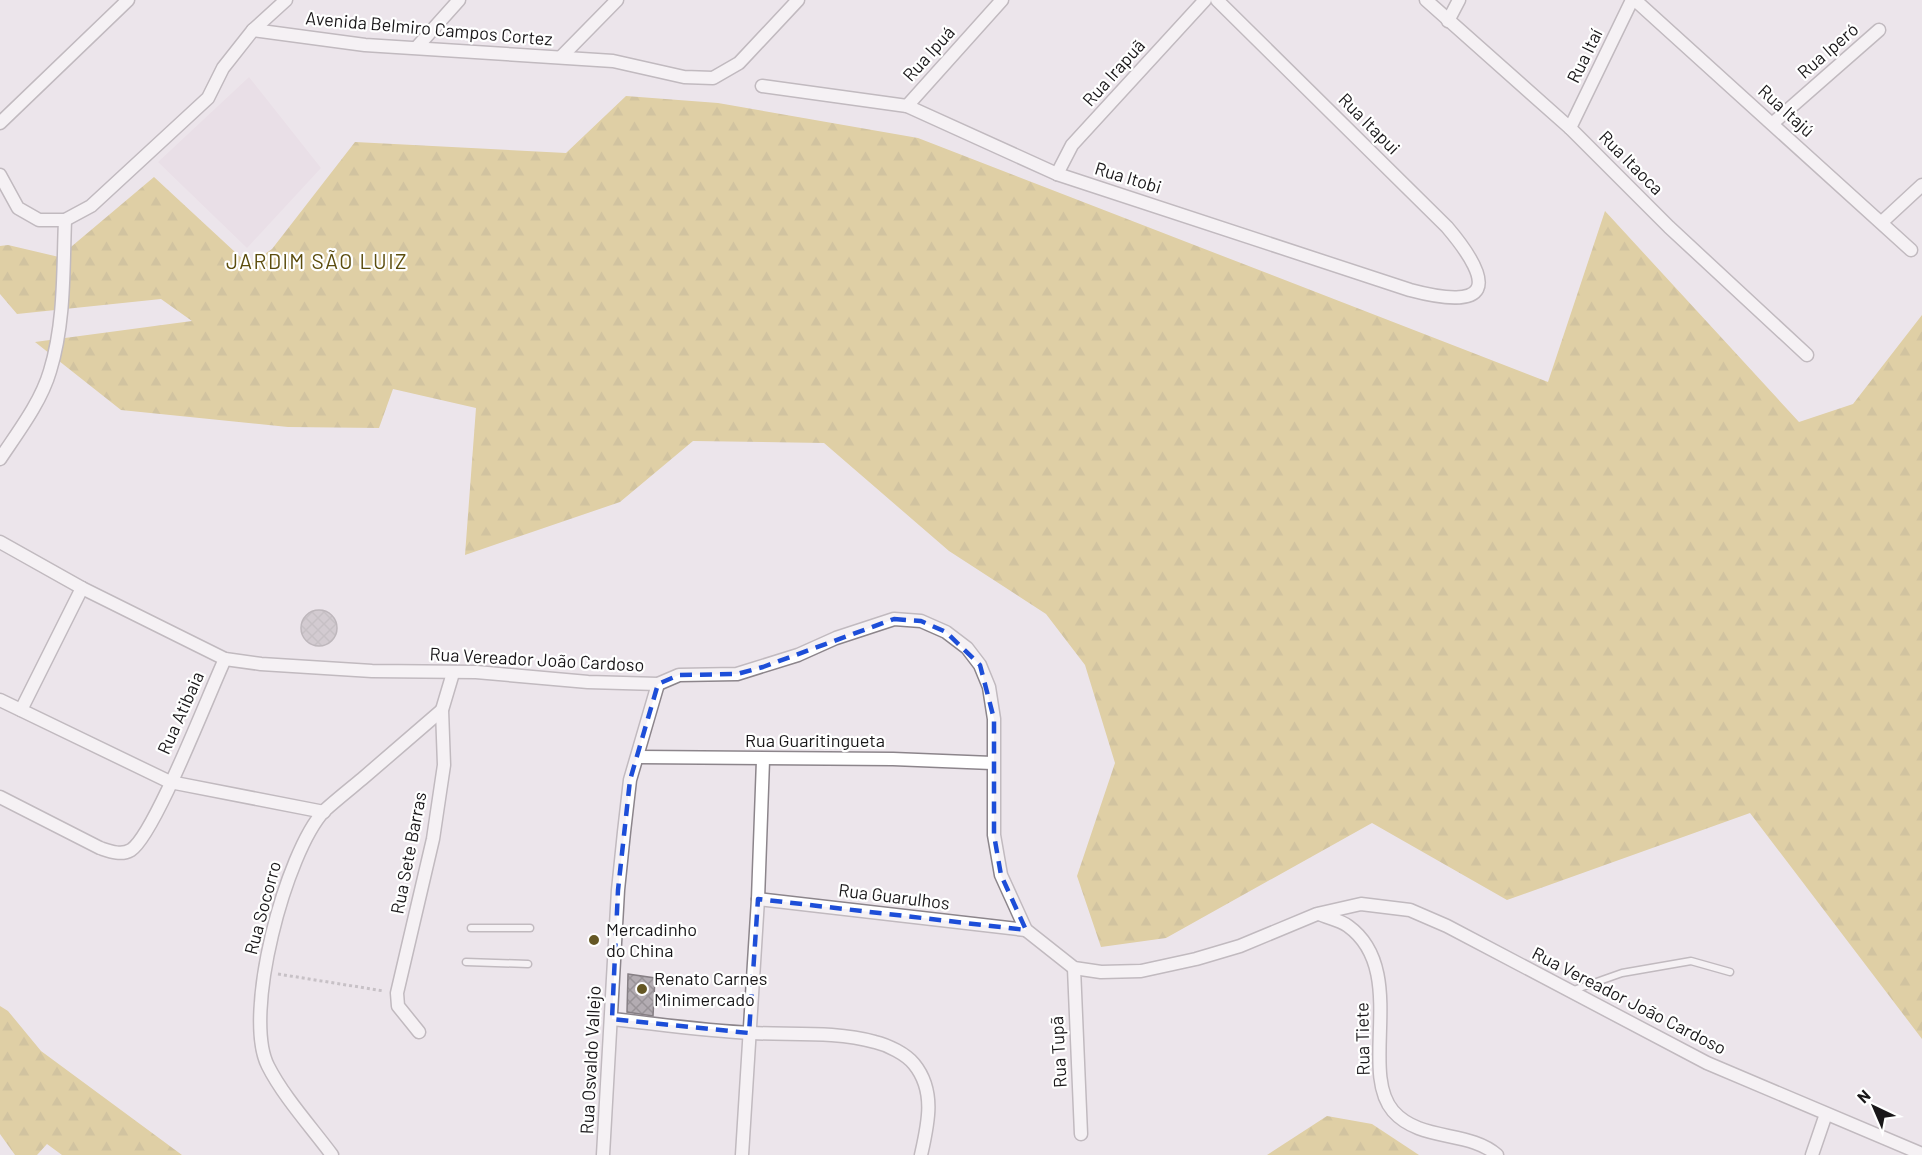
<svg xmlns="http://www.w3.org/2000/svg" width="1922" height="1155" font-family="Barlow,sans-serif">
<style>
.built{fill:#e5d7e2}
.forest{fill:url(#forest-firs)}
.building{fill:url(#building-cross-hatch);stroke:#867f84;stroke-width:1.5}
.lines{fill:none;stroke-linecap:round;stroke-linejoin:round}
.service-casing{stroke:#8c858b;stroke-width:9}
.minor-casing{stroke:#8c858b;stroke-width:15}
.path{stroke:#9a959a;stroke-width:3;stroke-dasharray:3 3;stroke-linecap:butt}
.service{stroke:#fff;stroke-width:6}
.minor{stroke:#fff;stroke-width:12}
.marked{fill:none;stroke:#1d4ed8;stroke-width:4.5;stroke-dasharray:12 8;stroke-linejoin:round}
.poi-dot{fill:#655724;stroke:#fff;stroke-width:2}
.labels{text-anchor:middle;stroke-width:4.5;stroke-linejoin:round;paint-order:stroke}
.street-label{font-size:18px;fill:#191719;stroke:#fff}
.poi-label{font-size:18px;fill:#191719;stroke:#fff;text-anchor:start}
.quarter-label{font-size:21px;letter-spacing:1.5px;fill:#5c4d0e;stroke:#fff}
</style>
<defs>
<pattern id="forest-firs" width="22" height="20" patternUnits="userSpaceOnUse" patternTransform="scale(1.5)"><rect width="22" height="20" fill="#ceb350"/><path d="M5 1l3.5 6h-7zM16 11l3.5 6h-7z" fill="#b09945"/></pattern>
<pattern id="building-cross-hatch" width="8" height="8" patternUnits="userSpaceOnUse" patternTransform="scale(1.5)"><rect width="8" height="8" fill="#b3acb2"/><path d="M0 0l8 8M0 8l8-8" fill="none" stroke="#999398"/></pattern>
</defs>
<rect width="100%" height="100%" fill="#ece5eb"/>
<!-- built -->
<polygon class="built" points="249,77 321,168 247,248 158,162"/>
<!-- forest -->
<g class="forest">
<polygon points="626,96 718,103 918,138 1548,382 1605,211 1799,422 1853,404 1922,315 1922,1039 1750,813 1507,900 1372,823 1166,938 1101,947 1077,876 1115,763 1085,665 1046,614 949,551 824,443 693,441 620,502 465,555 476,408 393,389 379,428 288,427 121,410 35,342 192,321 161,299 17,314 0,294 0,246 8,245 59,257 154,177 249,265 272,249 355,142 566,153"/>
<polygon points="0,1006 8,1011 41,1051 182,1155 62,1155 47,1144 37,1155 15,1155 0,1134"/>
<polygon points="1327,1116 1372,1124 1419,1155 1267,1155"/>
</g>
<!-- building -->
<g class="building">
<circle cx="319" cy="628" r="18"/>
<polygon points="628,974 655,978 653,1016 627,1012"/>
</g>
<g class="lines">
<defs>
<g id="service">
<polyline points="471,928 530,928"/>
<polyline points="466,962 528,964"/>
<polyline points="1571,991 1622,973 1691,961 1730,972"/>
</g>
<g id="minor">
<polyline points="1426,0 1570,128 1669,227 1807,355"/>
<polyline points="1635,0 1911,250"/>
<polyline points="1448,21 1459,0"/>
<polyline points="253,30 365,45 613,61 684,77 713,78 739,63 798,0"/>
<polyline points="417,47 459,0"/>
<polyline points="561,57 617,0"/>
<path d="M762 86 907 106 1057 174 1410 290C1489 311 1498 287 1447 227L1217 0"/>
<polyline points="907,106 1002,0"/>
<polyline points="0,123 128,0"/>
<polyline points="1773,123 1879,30"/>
<polyline points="1570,128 1632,0"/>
<polyline points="1057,174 1072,145 1205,0"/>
<polyline points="0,175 18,208 39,220 65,220 91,206 208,98 223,68 253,30 286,0"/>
<polyline points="1882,222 1922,185"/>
<path d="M0 459C18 432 41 402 50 371 65 322 63 270 65 220"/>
<polyline points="0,542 82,588 225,659 261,664 372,671 476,672 588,682 658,684 679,675 737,674 798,655 836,638 894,619 921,621 946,632 967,648 980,665 989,687 994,719 994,835 1001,875 1026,930 1074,968 1101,972 1141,971 1196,959 1240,946 1317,914 1361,904 1410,910 1447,926 1707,1063 1922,1154"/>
<polyline points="0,700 170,782 324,812"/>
<polyline points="21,710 82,588"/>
<polyline points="639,757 893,759 992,763"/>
<path d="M0 797 100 848C109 851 121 856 131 850 155 834 209 693 225 659"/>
<polyline points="758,899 1026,930"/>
<path d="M1319 914C1328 918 1340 920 1348 926 1409 970 1358 1070 1393 1111 1420 1142 1469 1130 1497 1155"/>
<polyline points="1074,968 1081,1134"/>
<path d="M612 1019C658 1024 705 1031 752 1033 792 1035 836 1031 875 1042 888 1045 906 1054 914 1064 936 1091 928 1124 921 1155"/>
<polyline points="419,1032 398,1006 397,993 433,839 444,765 442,710 453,673"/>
<path d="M332 1155C312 1128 283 1096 268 1066 242 1015 286 852 324 811 336 800 350 789 362 779 389 756 415 733 442 710"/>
<polyline points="603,1155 618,890 624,832 630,780 658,684"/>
<polyline points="742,1155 758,899 763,760"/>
<polyline points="1812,1155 1826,1114"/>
</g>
</defs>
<!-- service casing -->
<use href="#service" class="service-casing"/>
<!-- minor casing -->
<use href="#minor" class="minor-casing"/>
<!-- path -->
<polyline class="path" points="278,974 384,991"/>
<!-- service -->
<use href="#service" class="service"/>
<!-- minor -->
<use href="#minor" class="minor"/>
</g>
<!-- marked area -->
<path d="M0 0H1922V1155H0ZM894 619 921 621 946 632 980 665 994 719V835L1001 875 1026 930 758 899 749 1033 612 1019 618 890 630 780 658 684 679 675 737 674 763 667Z" fill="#ece5eb" fill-opacity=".55" fill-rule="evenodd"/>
<path class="marked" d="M894 619 921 621 946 632 980 665 994 719V835L1001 875 1026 930 758 899 749 1033 612 1019 618 890 630 780 658 684 679 675 737 674 763 667Z"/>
<!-- markers -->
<g class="poi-dot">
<circle cx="594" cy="940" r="6"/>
<circle cx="642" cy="989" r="6"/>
</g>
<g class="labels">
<!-- street labels -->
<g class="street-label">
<text transform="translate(429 29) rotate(5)" y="6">Avenida Belmiro Campos Cortez</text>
<text transform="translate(1828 51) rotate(-41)" y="6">Rua Iperó</text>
<text transform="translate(929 54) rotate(-48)" y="6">Rua Ipuá</text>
<text transform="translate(1585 56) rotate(-64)" y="6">Rua Itaí</text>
<text transform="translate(1114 73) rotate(-48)" y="6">Rua Irapuã</text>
<text transform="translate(1786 111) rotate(42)" y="6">Rua Itajú</text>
<text transform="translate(1369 124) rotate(45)" y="6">Rua Itapui</text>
<text transform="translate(1631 163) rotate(45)" y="6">Rua Itaoca</text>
<text transform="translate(1128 178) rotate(17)" y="6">Rua Itobi</text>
<text transform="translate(537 660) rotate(3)" y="6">Rua Vereador João Cardoso</text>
<text transform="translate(181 713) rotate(-66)" y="6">Rua Atibaia</text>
<text x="815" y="747">Rua Guaritingueta</text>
<text transform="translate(409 853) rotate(-79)" y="6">Rua Sete Barras</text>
<text transform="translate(894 897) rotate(7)" y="6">Rua Guarulhos</text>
<text transform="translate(263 908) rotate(-75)" y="6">Rua Socorro</text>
<text transform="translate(1629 1001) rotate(27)" y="6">Rua Vereador João Cardoso</text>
<text transform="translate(1363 1039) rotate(-91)" y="6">Rua Tiete</text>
<text transform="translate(1059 1052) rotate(-93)" y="6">Rua Tupã</text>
<text transform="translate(591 1060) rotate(-87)" y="6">Rua Osvaldo Vallejo</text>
</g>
<!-- poi labels -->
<g class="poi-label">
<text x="606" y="936">Mercadinho<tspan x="606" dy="21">do China</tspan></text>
<text x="654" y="985">Renato Carnes<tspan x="654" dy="21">Minimercado</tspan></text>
</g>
<!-- quarter labels -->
<g class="quarter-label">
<text x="317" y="269">JARDIM SÃO LUIZ</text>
</g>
</g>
<!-- north arrow -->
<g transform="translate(1874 1107) rotate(316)" stroke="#ffffff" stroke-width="4.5" paint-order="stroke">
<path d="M0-4.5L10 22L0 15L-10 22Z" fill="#191719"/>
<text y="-9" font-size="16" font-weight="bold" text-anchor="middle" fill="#191719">N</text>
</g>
</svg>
